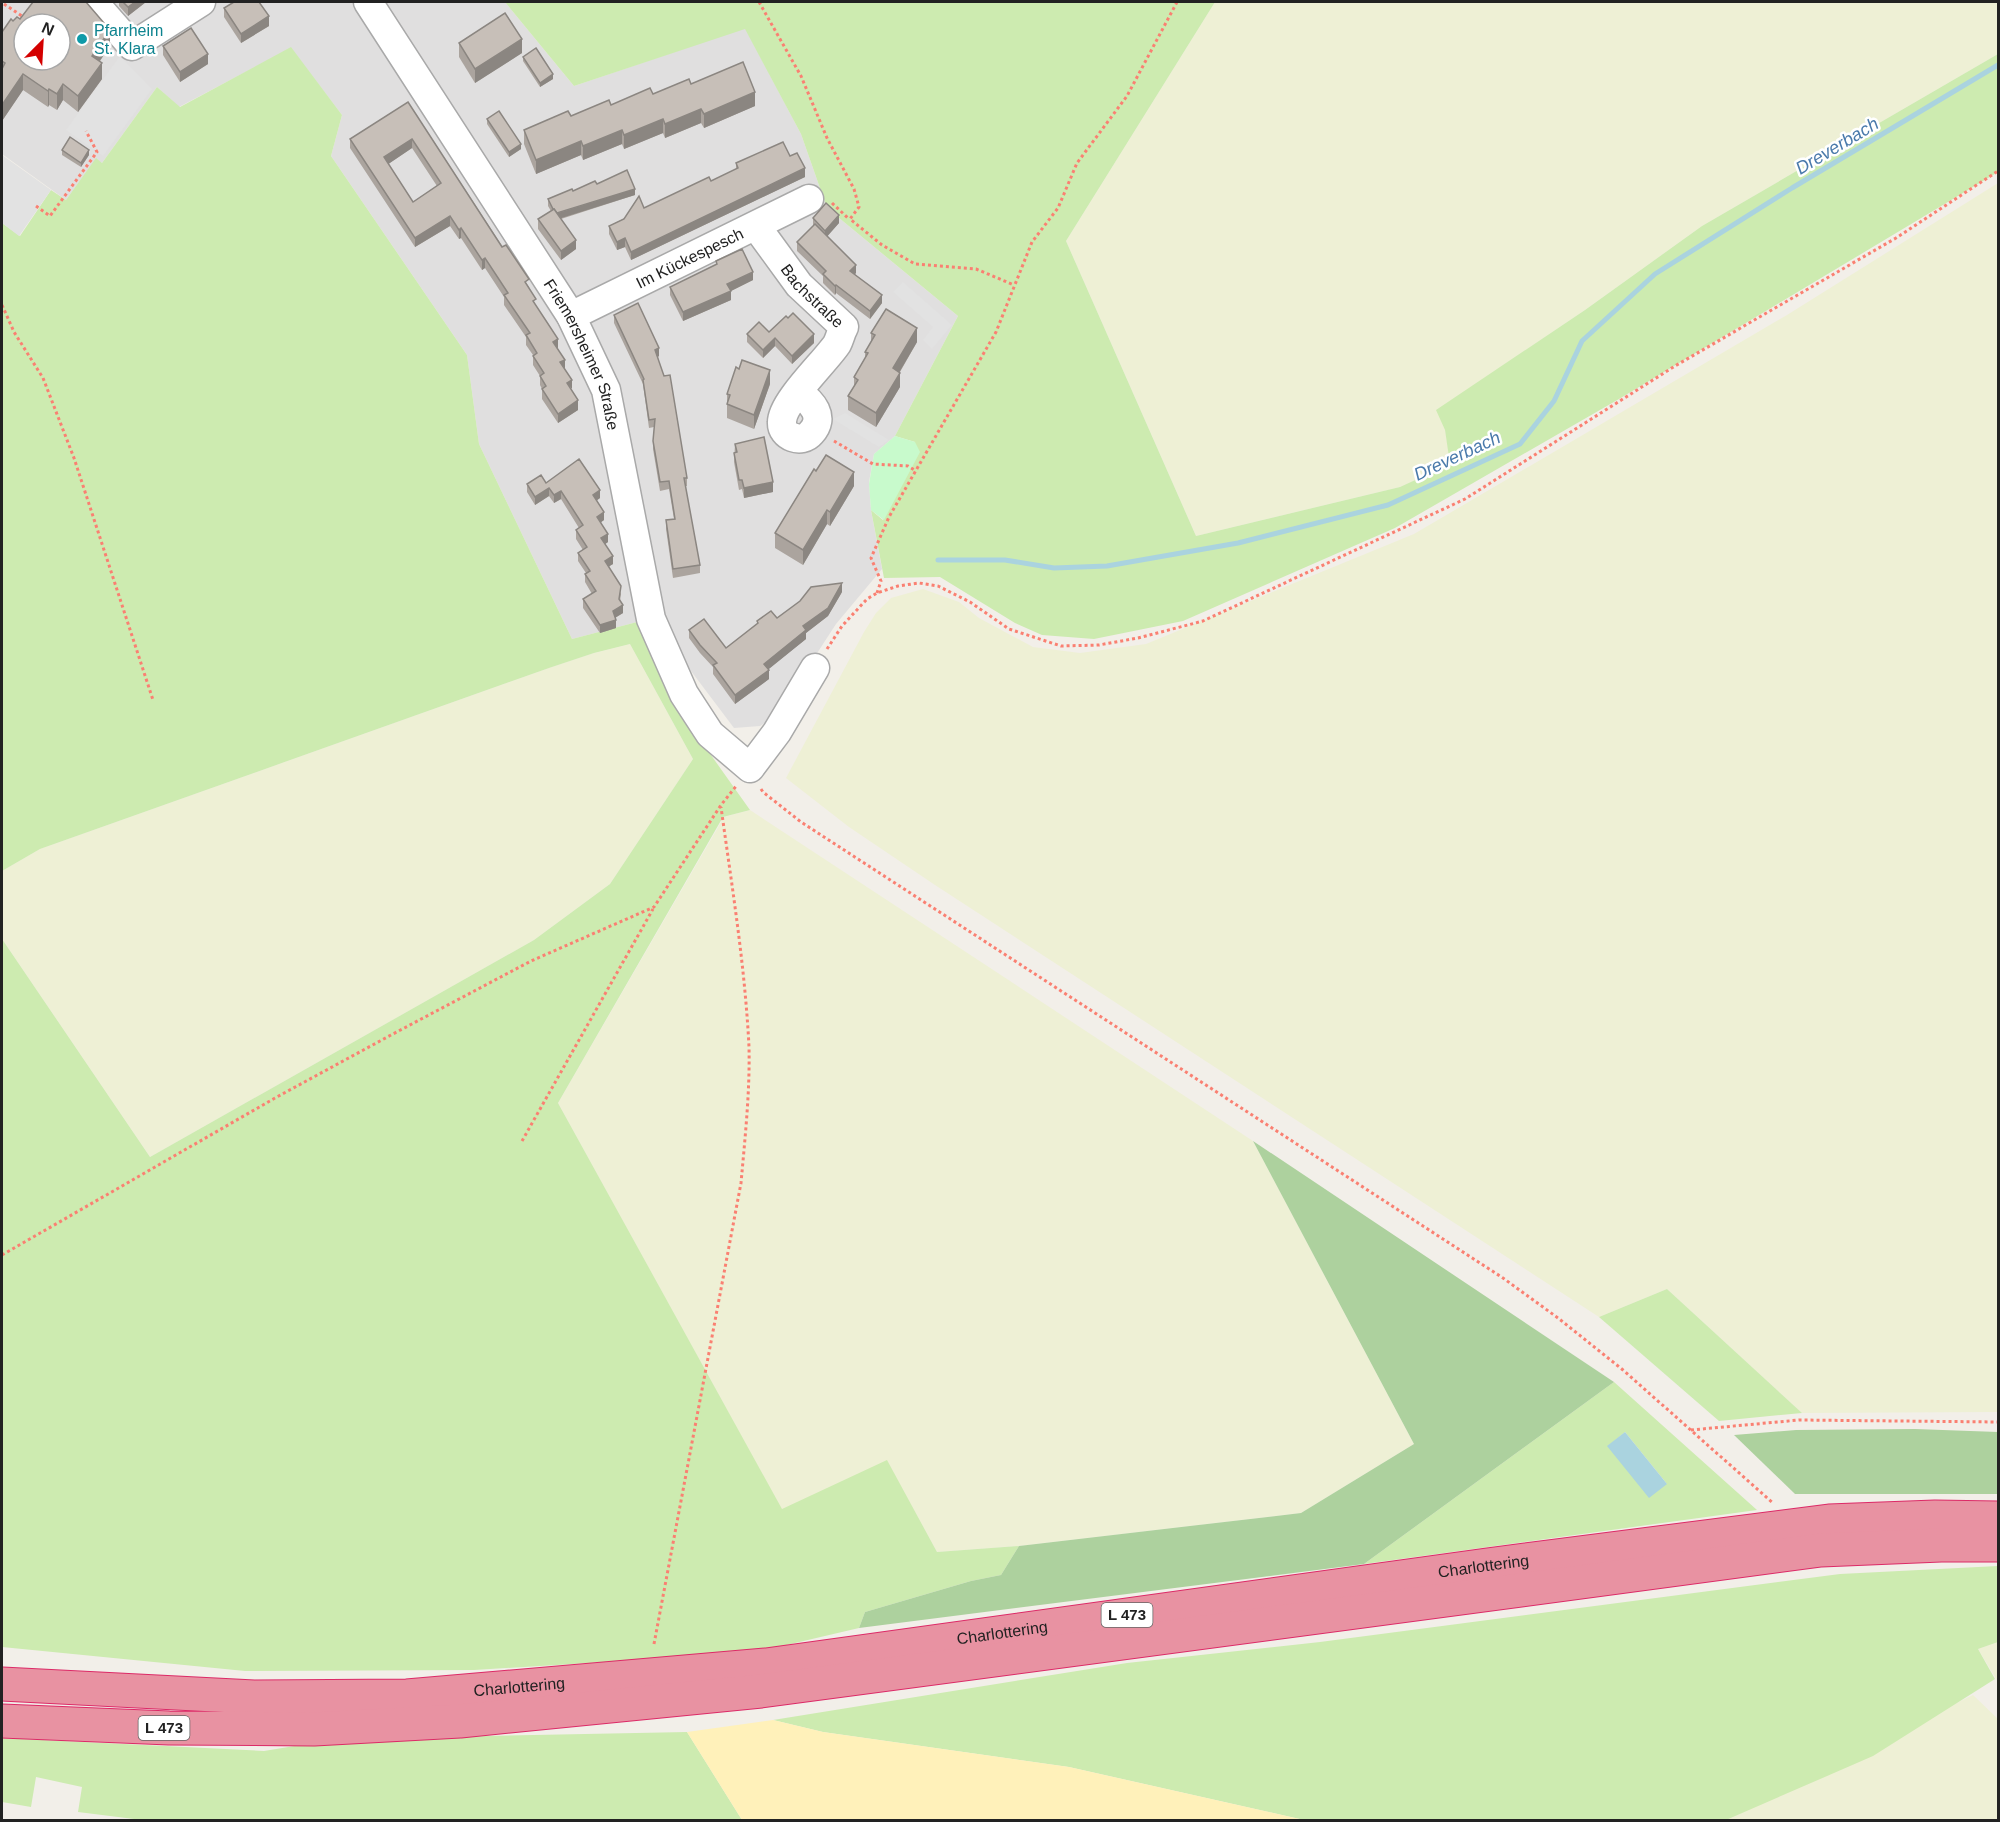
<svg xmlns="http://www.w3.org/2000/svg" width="2000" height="1822" font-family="Helvetica,sans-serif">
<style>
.residential{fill:#e0dfdf;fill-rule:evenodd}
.farmland{fill:#eef0d5}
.grass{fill:#cdebb0;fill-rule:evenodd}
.forest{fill:#add19e}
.sand{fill:#fff1ba}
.park{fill:#c8facc}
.parking{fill:#e2e2e2}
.water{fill:#aad3df}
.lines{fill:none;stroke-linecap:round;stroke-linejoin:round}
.stream{stroke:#aad3df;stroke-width:5}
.minor-casing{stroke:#a9a9a9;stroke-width:31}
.highway-casing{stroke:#dc2a67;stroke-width:35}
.path{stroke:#fa8072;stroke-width:3;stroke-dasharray:3 3;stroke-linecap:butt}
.minor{stroke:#fff;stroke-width:28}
.highway{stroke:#e892a2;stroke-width:33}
.wall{fill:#aba49e;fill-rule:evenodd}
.shaded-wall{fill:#8b8681}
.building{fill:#c7bfb8;stroke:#8b8681;stroke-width:1.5;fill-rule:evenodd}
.culture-dot{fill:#0f9aa8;stroke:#fff;stroke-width:2}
.labels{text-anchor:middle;stroke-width:5;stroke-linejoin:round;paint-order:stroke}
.shield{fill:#fff;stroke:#646464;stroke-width:1.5}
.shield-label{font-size:15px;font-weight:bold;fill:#222}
.culture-label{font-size:16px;fill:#0d838f;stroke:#fff;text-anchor:start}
.street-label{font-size:16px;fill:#222;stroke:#fff}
.water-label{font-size:18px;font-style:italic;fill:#4a7aab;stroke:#fff}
</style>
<rect width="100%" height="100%" fill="#f2efe9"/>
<!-- residential -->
<path class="residential" d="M2 2H505L574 86 745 28 801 134 827 208 958 316 895 436 874 454 869 482 871 510 882 569 836 624 777 715 760 726 734 728 688 667 665 619 641 621 572 639 479 444 467 355 331 156 342 115 291 48 179 107 157 87 102 163 96 159 66 200 2 154ZM24 24H60V60H24Z"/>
<!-- farmland -->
<g class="farmland">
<polygon points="1215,2 1998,2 1998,54 1702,226 1585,310 1437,410 1445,430 1451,464 1400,487 1196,536 1066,241"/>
<polygon points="1998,183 1998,1412 1802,1413 1667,1289 1599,1317 935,885 849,827 786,778 864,632 876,613 891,598 923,589 959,602 979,618 1033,647 1080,653 1146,644 1414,534 1787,315"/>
<polygon points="630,644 693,759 610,884 534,940 150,1157 2,939 2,871 40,849 549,668 594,653"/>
<polygon points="750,810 1253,1141 1414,1444 1301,1513 1019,1546 937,1552 887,1461 782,1510 558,1103 724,817"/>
<polygon points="1998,1642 1998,1682 1978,1649"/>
<polygon points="1973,1695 1998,1719 1998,1820 1716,1820"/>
</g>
<!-- grass -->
<g class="grass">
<polygon points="505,2 1215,2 1066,241 1196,536 1400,487 1450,464 1445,430 1436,410 1585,310 1702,226 1998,54 1998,172 1619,399 1395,528 1183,621 1094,639 1042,635 1015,623 940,577 884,578 871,510 883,520 915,442 895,436 958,316 827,208 801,134 745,29 574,86"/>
<polygon points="291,47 342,115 331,156 467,355 479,444 572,639 641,621 696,734 750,810 723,817 558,1103 782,1509 887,1460 937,1552 1019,1546 1001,1575 971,1581 865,1612 859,1628 752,1653 474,1670 245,1671 2,1647 2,939 150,1157 534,940 610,884 693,759 630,644 594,653 549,668 40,849 2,871 2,223 20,236 51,190 66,200 96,158 102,163 157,87 180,107"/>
<polygon points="1667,1289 1802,1413 1719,1421 1599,1317"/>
<path d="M1614 1382 1757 1510 1364 1564ZM1625 1432 1667 1484 1608 1446Z"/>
<polygon points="1998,1566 1998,1642 1978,1649 1995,1679 1873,1756 1726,1820 1304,1820 1069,1767 823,1732 773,1720 1127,1663 1320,1642 1840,1574"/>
<polygon points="687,1732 742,1820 142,1820 78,1812 82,1787 36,1777 31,1807 2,1802 2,1738 264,1751 337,1739"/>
</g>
<!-- forest -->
<g class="forest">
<polygon points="1253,1141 1614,1382 1364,1564 859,1628 865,1612 971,1581 1001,1575 1019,1546 1301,1513 1414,1444"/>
<polygon points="1915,1429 1998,1432 1998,1494 1795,1494 1734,1435 1796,1430"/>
</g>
<!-- sand -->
<polygon class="sand" points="773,1720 823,1732 1069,1767 1304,1820 742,1820 687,1732"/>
<!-- park -->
<polygon class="park" points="895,436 915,442 920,452 884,520 871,510 869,484 874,454"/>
<!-- parking -->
<g class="parking">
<polygon points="120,56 152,89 103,156 66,130"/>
<polygon points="2,155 51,190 19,236 2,223"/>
<polygon points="903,282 952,325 932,349 923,340 933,327 893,292"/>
<polygon points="845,413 889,440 879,447 833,419"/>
</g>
<!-- water -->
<polygon class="water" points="1625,1432 1667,1484 1649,1498 1607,1446"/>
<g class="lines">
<!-- stream -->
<polyline class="stream" points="938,560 1005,560 1054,568 1107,566 1238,543 1388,505 1520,444 1554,401 1582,341 1655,274 1792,188 1998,65"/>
<defs>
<g id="minor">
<path id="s1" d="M368 2 571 316 606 390 651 619 684 694 710 734 750 768 777 732 815 668"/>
<polyline points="96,5 132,46 201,2"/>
<path id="s2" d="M756 226 799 285 844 327C841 332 840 338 837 344 825 362 782 402 782 422 781 437 802 444 811 433 826 417 812 402 798 392"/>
<path id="s3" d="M571 316 809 199"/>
</g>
<g id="highway">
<path id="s4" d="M2 1684 254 1697 407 1696 766 1665 1487 1565 1829 1521 1935 1517 1998 1518"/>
<polyline points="2,1721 169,1728 314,1729 460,1721 761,1691 1821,1550 1941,1545 1998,1545"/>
</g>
</defs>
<!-- minor casing -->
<use href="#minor" class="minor-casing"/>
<!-- highway casing -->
<use href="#highway" class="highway-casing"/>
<!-- path -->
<g class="path">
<polyline points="759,2 801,76 827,138 854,189 859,207 850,219 882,245 915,264 976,269 1014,285"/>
<polyline points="4,4 25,18"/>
<polyline points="832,203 849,219"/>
<polyline points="36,206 50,216 97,152 86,131"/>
<polyline points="2,305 14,332 43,378 74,458 153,700"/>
<polyline points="834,441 873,464 908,466 916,471"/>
<polyline points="877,593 881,581 871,558 889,517 996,332 1032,242 1058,208 1077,163 1127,96 1177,2"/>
<polyline points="827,649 842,626 867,599 877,593 898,586 919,583 938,586 970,602 1009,629 1061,646 1099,645 1138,638 1203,621 1465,499 1675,366 1896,238 1998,171"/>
<polyline points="761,789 763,792 801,822 1503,1278 1558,1318 1623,1370 1773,1503"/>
<polyline points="522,1141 653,909"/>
<polyline points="2,1255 275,1098 391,1035 531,961 654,907 721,805 737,785"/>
<polyline points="1691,1430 1799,1420 1998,1422"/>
<path d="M654 1644 741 1183C745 1138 750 1092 749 1047 745 966 732 887 721 807"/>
</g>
<!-- minor -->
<use href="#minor" class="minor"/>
<!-- highway -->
<use href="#highway" class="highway"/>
</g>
<!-- wall -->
<g class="wall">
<polygon points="119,2 146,2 128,16 119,6"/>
<polygon points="224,8 269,26 241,43 224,17"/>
<polygon points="20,19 110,46 100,61 102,79 78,112 63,100 57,110 49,105 48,107 23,90 2,121 2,32 13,21"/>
<polygon points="459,43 522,53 475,83 459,57"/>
<polygon points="163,46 208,64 180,82 163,55"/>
<polygon points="523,57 553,79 540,87 523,61"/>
<polygon points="691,84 755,106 704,128 701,123 665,138 663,133 624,149 622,144 583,160 581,155 536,174 524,144 524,130 611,105"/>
<path d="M408 102 529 287 536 307 558 349 578 410 558 423 542 399V389L540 385V376L533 365V355L526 345V337L504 305V297L485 268 482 270 461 238 459 239 450 226 415 247 350 148V139ZM412 148 437 186 413 202 388 164Z"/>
<polygon points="487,119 521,149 509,157 487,124"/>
<polygon points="62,150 89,155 81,167 62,155"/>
<polygon points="790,156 805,177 631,260 625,247 617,250 609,234 609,226 644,208 711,181 736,169 736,163"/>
<polygon points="597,184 635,195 561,219 576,249 561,260 538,229 538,219 551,211 548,206 548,199"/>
<polygon points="813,218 839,223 827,236 856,273 855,274 882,303 870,319 836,293 835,295 823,283 823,276 797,251 797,242 813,226"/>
<polygon points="716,261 753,280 731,291 731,300 683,321 670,295 670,287 716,265"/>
<polygon points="614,315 659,356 658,357 687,478 687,486 685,486 700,565 700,573 673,578 666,529 666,520 674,519 669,489 660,491 653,449 654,427 649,428 643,384 614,323"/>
<polygon points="769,332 814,343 792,364 775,346 763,358 747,342 747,334"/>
<polygon points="871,333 917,342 900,372 900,387 876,427 848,410 848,396 854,387 854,377 865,358 865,352 871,342"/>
<polygon points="770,384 754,429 727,418 727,394"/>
<polygon points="735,444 773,492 744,498 742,489 739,490 734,462"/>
<polygon points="816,471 854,486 830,526 827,524 803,565 775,548 775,533"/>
<polygon points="546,483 600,498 597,500 604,520 601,522 608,542 605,544 613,564 609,566 621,594 620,601 623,613 615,618 616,628 600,633 583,608 583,599 592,594 585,582 585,574 586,573 578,561 578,553 583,550 576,539 576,530 579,528 561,499 554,503 549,496 535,505 527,492 527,484"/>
<polygon points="842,592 828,616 806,633 806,639 768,669 769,679 735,704 713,674 713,667 700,653 689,638 689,630 726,648 757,624 757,621 777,618"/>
</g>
<!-- shaded-wall -->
<g class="shaded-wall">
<polygon points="135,2 146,2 128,16 128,7"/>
<polygon points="269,16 269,26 241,43 241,34"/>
<polygon points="110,30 110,46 92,72 92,56"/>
<polygon points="522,39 522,53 475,83 475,69"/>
<polygon points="208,54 208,64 180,82 180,72"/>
<polygon points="102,63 102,79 78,112 78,96"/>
<polygon points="23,74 23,90 2,121 2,105"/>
<polygon points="553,74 553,79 540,87 540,83"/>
<polygon points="63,84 63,100 57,110 57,94"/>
<polygon points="49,89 49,105 48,107 48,91"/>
<polygon points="755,92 755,106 704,128 704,114"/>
<polygon points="701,109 701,123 665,138 665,124"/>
<polygon points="663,119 663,133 624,149 624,135"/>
<polygon points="622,130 622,144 583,160 583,146"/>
<polygon points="412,139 412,148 384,167 384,157"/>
<polygon points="581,141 581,155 536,174 536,160"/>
<polygon points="521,144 521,149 509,157 509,152"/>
<polygon points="89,150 89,155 81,167 81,163"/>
<polygon points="805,168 805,177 631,260 631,252"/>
<polygon points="635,189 635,195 555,220 555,214"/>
<polygon points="839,215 839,223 825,239 825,231"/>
<polygon points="450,216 450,226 415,247 415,238"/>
<polygon points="461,228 461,238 459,239 459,230"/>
<polygon points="625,238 625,247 617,250 617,242"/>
<polygon points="576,240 576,249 561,260 561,251"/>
<polygon points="485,258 485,268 482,270 482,260"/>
<polygon points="856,265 856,273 850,279 850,271"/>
<polygon points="753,272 753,280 731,291 731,300 683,321 683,312 727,284"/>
<polygon points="836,285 836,293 835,295 835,286"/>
<polygon points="882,295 882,303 870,319 870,311"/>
<polygon points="917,328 917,342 893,383 893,368"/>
<polygon points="814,334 814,343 792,364 792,356"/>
<polygon points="775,338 775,346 763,358 763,350"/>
<polygon points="558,339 558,349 553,342"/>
<polygon points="659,348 659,356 655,358 655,350"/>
<polygon points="565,360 565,369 560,362"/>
<polygon points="770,370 770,384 754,429 754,415"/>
<polygon points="900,373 900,387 876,427 876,413"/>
<polygon points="572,380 572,389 567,383"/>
<polygon points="578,400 578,410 558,423 558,414"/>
<polygon points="854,472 854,486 830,526 830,512"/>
<polygon points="773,482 773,492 744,498 744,488"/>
<polygon points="549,488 549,496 535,505 535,497"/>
<polygon points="600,490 600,498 593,503 593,495"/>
<polygon points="561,491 561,499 554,503 554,495"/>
<polygon points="827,510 827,524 803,565 803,550"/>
<polygon points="604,512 604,520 597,525 597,517"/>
<polygon points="608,534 608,542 601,547 601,538"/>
<polygon points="613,556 613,564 605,569 605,561"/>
<polygon points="842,583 842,592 828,616 806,633 806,639 764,673 764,664 803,626"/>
<polygon points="623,605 623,613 613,619 613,611"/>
<polygon points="616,620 616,628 600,633 600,625"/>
<polygon points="769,670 769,679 735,704 735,695"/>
</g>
<!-- building -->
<g class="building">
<path d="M33 2H86L110 30 92 56 102 63 78 96 63 84 57 94 49 89 48 91 23 74 2 105V69L5 63 2 61V32L11 19 13 21 17 17 20 19ZM24 24H60V60H24Z"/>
<polygon points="123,2 135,2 128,7"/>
<polygon points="234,2 259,2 269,16 241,34 224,8"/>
<polygon points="505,13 522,39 475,69 459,43"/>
<polygon points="191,28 208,54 180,72 163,46"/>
<polygon points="536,48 553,74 540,83 523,57"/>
<polygon points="743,62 755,92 704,114 701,109 665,124 663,119 624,135 622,130 583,146 581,141 536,160 524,130 568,111 571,116 609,100 611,105 650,88 653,94 689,79 691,84"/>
<path d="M408 102 502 247 506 245 529 279 525 282 536 299 533 301 558 339 553 342 565 360 560 362 572 380 567 383 578 400 558 414 542 389 546 386 540 376 544 373 533 356 537 353 526 335 530 333 504 295 508 293 485 258 482 260 461 228 459 230 450 216 415 238 350 139ZM412 139 441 183 413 202 384 157Z"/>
<polygon points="499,111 521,144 509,152 487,119"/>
<polygon points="70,137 89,150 81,163 62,150"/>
<polygon points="783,142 790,156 797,153 805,168 631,252 625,238 617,242 609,226 624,219 639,196 644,208 709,177 711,181 738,168 736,163"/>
<polygon points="627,170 635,189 557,213 554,209 553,209 548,199 572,189 573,191 595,181 597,184"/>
<polygon points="826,203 839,215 825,231 813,218"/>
<polygon points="554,209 576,240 561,251 538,219"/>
<polygon points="815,224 856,265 850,271 882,295 870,311 836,285 835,286 823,274 826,271 797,242"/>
<polygon points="742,249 753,272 727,284 731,291 683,312 670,287 717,264 716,261"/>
<polygon points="638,303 659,348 655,350 664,376 670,375 687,478 684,478 700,565 673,569 666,520 675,519 669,481 660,482 653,441 655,419 649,420 643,380 644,379 614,315"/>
<polygon points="886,309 917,328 893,368 900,373 876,413 848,396 858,380 854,377 868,353 865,352 875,335 871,333"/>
<polygon points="793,313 814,334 792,356 775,338 763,350 747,334 759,322 769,332 786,316 788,318"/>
<polygon points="742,360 770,370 754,415 727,404 730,395 727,394 736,367 739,369"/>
<polygon points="764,437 773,482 744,488 742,480 739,480 734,453 737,452 735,444"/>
<polygon points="826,455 854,472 830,512 827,510 803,550 775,533 814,469 816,471"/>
<polygon points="579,459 600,490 593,495 604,512 597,517 608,534 601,538 613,556 605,561 621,586 619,599 623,605 613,611 616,620 600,625 583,599 596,591 585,574 590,571 578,553 587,547 576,530 583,525 561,491 554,495 549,488 535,497 527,484 541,475 546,483"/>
<polygon points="842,583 828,608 803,626 806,630 764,664 769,670 735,695 713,665 717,663 700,645 689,630 704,619 726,648 758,623 757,621 771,611 777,618 800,601 811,587"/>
</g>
<!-- markers -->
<circle class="culture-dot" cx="82" cy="39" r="6"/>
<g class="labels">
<!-- shield labels -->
<g class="shield">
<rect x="1101.5" y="1603" width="51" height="24" rx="4.5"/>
<rect x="138.5" y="1716" width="51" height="24" rx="4.5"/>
</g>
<g class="shield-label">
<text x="1127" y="1620">L 473</text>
<text x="164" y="1733">L 473</text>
</g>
<!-- culture labels -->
<g class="culture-label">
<text x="94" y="36">Pfarrheim<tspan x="94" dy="18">St. Klara</tspan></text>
</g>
<!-- street labels -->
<g class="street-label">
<text dy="6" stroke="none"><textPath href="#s3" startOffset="132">Im Kückespesch</textPath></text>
<text dy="6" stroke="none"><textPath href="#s2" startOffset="90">Bachstraße</textPath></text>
<text dy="6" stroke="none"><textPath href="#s1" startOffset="414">Friemersheimer Straße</textPath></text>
<text dy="6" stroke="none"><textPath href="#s4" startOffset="1490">Charlottering</textPath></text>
<text dy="6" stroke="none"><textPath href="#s4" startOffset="1004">Charlottering</textPath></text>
<text dy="6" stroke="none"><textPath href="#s4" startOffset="518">Charlottering</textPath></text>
</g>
<!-- water labels -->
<g class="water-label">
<text transform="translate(1837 146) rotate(-31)" y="6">Dreverbach</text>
<text transform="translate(1457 456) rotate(-25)" y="6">Dreverbach</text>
</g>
</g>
<!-- border -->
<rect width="2000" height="1822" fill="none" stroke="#222222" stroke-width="6"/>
<!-- north arrow -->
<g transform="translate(42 42) rotate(24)"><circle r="28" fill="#ffffff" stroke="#a7a7a7" stroke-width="1.5"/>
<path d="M0-4.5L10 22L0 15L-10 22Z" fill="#d40000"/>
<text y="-9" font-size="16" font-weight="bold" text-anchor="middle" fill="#222222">N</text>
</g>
</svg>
